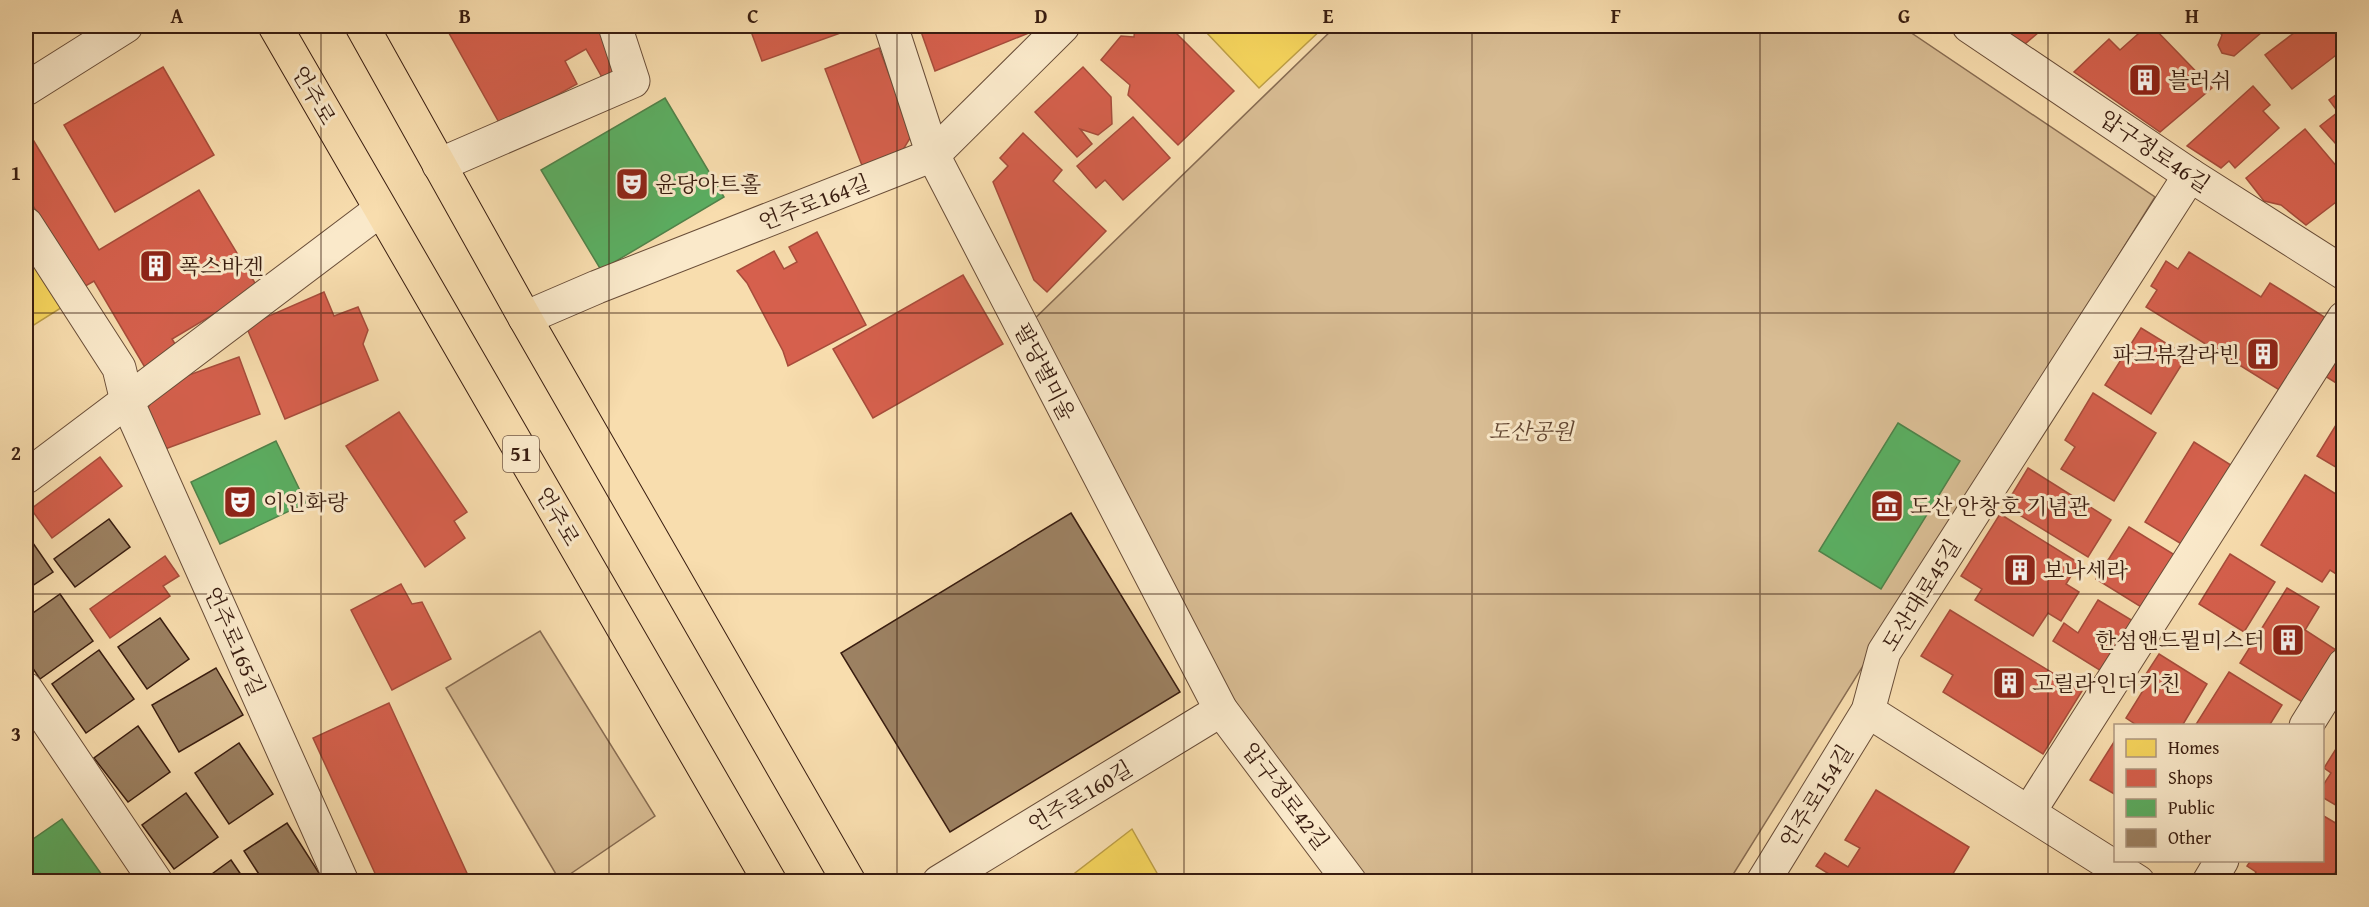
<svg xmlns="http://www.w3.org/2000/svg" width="2369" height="907" font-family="'Gentium Book Plus','Noto Serif KR',serif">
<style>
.green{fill:#d8bc93;stroke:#886c52;stroke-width:1.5}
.homes{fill:#f6d55c;stroke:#bd9e45;stroke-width:1.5}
.shops{fill:#d6604d;stroke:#a74c3b;stroke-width:1.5}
.public{fill:#5aae61;stroke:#508249;stroke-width:1.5}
.building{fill:#9c8162;stroke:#391d10;stroke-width:1.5}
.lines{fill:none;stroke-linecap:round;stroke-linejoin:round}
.minor-casing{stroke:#694d38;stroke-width:35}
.major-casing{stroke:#391d10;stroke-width:35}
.minor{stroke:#fae9ca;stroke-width:33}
.major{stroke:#f8ddae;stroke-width:33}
.grid{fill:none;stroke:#391d10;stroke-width:1.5;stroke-opacity:0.55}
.labels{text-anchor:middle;stroke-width:6;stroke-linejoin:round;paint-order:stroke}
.shield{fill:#fae9ca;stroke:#735a48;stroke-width:1.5}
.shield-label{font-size:21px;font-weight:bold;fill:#391d10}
.poi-label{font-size:22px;fill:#391d10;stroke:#fae9ca;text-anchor:start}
.street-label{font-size:22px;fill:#391d10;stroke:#fae9ca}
.park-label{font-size:22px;font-style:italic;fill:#614531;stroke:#fae9ca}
.neatline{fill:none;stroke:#391d10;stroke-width:2}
.grid-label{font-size:20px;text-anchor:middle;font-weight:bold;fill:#391d10}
</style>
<rect width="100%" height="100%" fill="#f8ddae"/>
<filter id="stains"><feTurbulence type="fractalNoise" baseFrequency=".00333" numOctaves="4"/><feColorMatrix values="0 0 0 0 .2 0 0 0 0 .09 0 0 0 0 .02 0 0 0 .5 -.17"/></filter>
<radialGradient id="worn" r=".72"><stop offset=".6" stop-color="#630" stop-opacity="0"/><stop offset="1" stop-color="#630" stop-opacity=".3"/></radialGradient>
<!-- green -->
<g class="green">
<polygon points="1336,26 1901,26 2155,197 1729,881 1350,881 1203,684 1026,327"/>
<polygon points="540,631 655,816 560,881 446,688"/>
</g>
<!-- homes -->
<g class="homes">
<polygon points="1210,26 1325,26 1259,88 1205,31"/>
<polygon points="26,244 64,306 26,330"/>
<polygon points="1132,829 1162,882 1079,882 1075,873"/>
</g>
<!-- shops -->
<g class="shops">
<polygon points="445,26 601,26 624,67 603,79 586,49 565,61 577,84 501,126"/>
<polygon points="749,26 860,26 762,61"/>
<polygon points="919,26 1040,26 1036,30 935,71"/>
<polygon points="1135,26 1169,26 1234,91 1178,145 1128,95 1130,85 1101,60 1121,36 1134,37"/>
<polygon points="1998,26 2046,26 2018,50"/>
<polygon points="2147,26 2152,26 2212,88 2160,132 2074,72 2109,39 2120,50"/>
<polygon points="2214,26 2269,26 2234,56 2222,53 2218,45 2222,35"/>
<polygon points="2303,26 2329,26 2344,44 2344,49 2292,89 2265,55"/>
<polygon points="879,48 912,135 901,153 863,168 825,69"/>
<polygon points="163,67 214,155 115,212 64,125"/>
<polygon points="1083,67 1111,97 1112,124 1098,135 1080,129 1092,144 1077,157 1035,112"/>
<polygon points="2253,86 2270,105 2263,111 2279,128 2235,168 2229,161 2221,168 2187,146"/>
<polygon points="2344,89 2344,153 2320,126 2338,112 2329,100"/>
<polygon points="1133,117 1170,158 1123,200 1105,180 1096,188 1077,166"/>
<polygon points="2305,129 2344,175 2344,196 2306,225 2281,205 2264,201 2246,178"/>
<polygon points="1023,133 1062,170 1053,181 1106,231 1047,292 1034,280 993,182 1008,166 1000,158"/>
<polygon points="32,138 99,250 199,190 258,288 172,339 183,357 150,376 94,281 82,288 26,194 26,142"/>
<polygon points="817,232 866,325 788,366 783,351 747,283 737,271 774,251 784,269 797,262 789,247"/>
<polygon points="2189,252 2261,297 2270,283 2326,318 2281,391 2146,307 2157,290 2151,286 2166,261 2178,269"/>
<polygon points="963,275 1003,344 873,418 833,349"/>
<polygon points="324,292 334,316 358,307 368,330 363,344 378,380 285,419 246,326"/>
<polygon points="2141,328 2187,356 2151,414 2105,385"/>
<polygon points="2344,348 2344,388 2325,376"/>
<polygon points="239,357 260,414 157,452 144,415 161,385"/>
<polygon points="2093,393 2156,433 2114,501 2061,469 2075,447 2065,440"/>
<polygon points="399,412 467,512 454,521 465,538 425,567 346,446"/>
<polygon points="2344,412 2344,472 2317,456"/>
<polygon points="2194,442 2242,472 2193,551 2145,522"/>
<polygon points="100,457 122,486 52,538 31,509"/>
<polygon points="2028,468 2111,520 2088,557 2005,506"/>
<polygon points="2305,475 2344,499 2344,579 2330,570 2322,582 2261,545"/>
<polygon points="2000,514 2079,563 2066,584 2079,592 2061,621 2048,613 2033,636 1975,600 1982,589 1961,576"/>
<polygon points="2129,527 2178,557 2146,610 2096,579"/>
<polygon points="2230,554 2275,582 2244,632 2199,604"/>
<polygon points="165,556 179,576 163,586 170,596 110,638 90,609"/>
<polygon points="401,584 412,604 422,602 451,659 392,690 351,610"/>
<polygon points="2287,588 2319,607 2305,630 2336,650 2304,703 2240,663"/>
<polygon points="2098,600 2138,624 2106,674 2053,641 2064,623 2078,633"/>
<polygon points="1950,610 2082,691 2043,754 1943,692 1953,675 1921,656"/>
<polygon points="2159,654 2207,684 2182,726 2138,726 2126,718 2149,681 2144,677"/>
<polygon points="2229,672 2282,705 2269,726 2195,726"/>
<polygon points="389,703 471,882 379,882 313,738"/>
<polygon points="2344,736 2344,810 2322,797 2322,787 2331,773 2324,768"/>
<polygon points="2114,742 2116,744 2116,795 2090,780"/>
<polygon points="1876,790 1969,847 1948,882 1842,882 1816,866 1825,853 1848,867 1860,848 1845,840"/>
<polygon points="2322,815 2344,828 2344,858 2329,882 2250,882 2256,872 2247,866 2251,860 2322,860"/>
</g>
<!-- public -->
<g class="public">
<polygon points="665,98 724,197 601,270 541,170"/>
<polygon points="1898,423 1960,461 1881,589 1819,551"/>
<polygon points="276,441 306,503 220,544 191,482"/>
<polygon points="62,819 107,882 26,882 26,844"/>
</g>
<!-- building -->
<g class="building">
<polygon points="1071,513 1180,692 950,832 841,653"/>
<polygon points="109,519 130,547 75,587 54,559"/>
<polygon points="26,533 53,572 26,590"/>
<polygon points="60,594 93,641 40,679 26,658 26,618"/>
<polygon points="160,618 189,659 147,689 118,647"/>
<polygon points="99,650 134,699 86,733 52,684"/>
<polygon points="216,668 243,715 179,752 152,705"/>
<polygon points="138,726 170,772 128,802 94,758"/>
<polygon points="239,743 273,794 229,824 195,773"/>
<polygon points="186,793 218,837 174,869 142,825"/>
<polygon points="287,823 319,873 306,882 264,882 244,851"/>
<polygon points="231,860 246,882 201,882"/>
</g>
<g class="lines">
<defs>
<g id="minor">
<polyline points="891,26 933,155 1221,710 1350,882"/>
<polyline points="1969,26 2190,175 2344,273"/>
<polyline points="26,89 126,26"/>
<polyline points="439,165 633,81 615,26"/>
<polyline points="26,224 119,368 127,401 342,882"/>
<polyline points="525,318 597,287 933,155 1063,26"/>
<polyline points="26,477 380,210"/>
<polyline points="26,689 156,882"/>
<polyline points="1868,711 2138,882"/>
<polyline points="2306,726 2344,665"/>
<polyline points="2029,812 2344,318"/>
<polyline points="939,882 1221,710"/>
<polyline points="1763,882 1868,711 1884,652 2190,175"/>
<polyline points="2209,882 2222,860"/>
</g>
<g id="major">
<polyline points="275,26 770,882"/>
<polyline points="362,26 525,318 849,882"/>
</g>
</defs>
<!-- minor casing -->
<use href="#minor" class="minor-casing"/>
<!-- major casing -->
<use href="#major" class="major-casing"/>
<!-- minor -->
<use href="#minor" class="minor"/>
<!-- major -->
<use href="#major" class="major"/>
</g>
<!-- grid -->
<path class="grid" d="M321 26V882M609 26V882M897 26V882M1184 26V882M1472 26V882M1760 26V882M2048 26V882M26 313H2344M26 594H2344"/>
<!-- icons -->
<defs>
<symbol id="building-square" viewBox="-11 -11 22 22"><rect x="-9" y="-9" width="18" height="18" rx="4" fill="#8f2418" stroke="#fae9ca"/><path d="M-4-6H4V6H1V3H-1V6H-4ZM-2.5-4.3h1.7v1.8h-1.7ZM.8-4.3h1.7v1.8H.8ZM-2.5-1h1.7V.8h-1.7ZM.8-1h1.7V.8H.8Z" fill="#fff"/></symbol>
<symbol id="theatre-square" viewBox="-11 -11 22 22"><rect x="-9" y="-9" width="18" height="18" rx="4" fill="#8f2418" stroke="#fae9ca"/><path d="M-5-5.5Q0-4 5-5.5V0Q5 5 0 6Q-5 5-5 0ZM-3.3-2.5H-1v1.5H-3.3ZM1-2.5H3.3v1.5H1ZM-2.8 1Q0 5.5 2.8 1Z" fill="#fff"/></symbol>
<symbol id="museum-square" viewBox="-11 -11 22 22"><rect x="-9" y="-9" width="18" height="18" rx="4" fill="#8f2418" stroke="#fae9ca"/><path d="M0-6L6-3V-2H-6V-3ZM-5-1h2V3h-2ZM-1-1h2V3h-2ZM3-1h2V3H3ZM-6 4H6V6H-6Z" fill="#fff"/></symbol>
</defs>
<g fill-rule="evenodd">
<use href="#building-square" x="2126" y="61" width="38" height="38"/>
<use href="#theatre-square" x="613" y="165" width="38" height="38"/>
<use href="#building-square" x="137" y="247" width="38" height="38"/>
<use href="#building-square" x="2244" y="335" width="38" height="38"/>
<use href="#theatre-square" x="221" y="483" width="38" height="38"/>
<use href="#museum-square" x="1868" y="487" width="38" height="38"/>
<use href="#building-square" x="2001" y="551" width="38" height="38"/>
<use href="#building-square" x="2269" y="621" width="38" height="38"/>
<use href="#building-square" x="1990" y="664" width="38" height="38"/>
</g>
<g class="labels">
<!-- shield labels -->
<rect class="shield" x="503" y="436" width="36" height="36" rx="4.5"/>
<g class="shield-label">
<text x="521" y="461">51</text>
</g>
<!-- poi labels -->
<g class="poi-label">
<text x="2168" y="88">블러쉬</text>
<text x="655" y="192">윤당아트홀</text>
<text x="179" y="274">폭스바겐</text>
<text x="2240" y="362" text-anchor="end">파크뷰칼라빈</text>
<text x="263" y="510">이인화랑</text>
<text x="1910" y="514">도산 안창호 기념관</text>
<text x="2043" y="578">보나세라</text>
<text x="2265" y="648" text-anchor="end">한섬앤드뮐미스터</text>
<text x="2032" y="691">고릴라인더키친</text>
</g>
<!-- street labels -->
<g class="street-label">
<text transform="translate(314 95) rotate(60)" y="8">언주로</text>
<text transform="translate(2155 151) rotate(34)" y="8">압구정로46길</text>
<text transform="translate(814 202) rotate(-21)" y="8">언주로164길</text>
<text transform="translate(1045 372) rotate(63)" y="8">팔당별미울</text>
<text transform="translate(558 516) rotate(60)" y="8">언주로</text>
<text transform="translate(1921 595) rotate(-58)" y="8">도산대로45길</text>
<text transform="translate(235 641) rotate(66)" y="8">언주로165길</text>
<text transform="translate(1080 796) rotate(-31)" y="8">언주로160길</text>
<text transform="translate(1286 796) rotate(53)" y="8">압구정로42길</text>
<text transform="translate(1816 796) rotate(-58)" y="8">언주로154길</text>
</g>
<!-- park labels -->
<g class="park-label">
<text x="1531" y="439">도산공원</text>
</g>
</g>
<!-- margin -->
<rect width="2369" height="907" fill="none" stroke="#f8ddae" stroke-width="66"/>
<!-- legend -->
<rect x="2114" y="724" width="210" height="138" fill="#fae9ca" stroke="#ad9780" stroke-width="1.5"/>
<rect x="2126" y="739" width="30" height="18" fill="#f6d55c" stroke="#ad9780" stroke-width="1.5"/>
<text x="2168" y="754" font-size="18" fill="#391d10">Homes</text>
<rect x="2126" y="769" width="30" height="18" fill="#d6604d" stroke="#ad9780" stroke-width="1.5"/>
<text x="2168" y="784" font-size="18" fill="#391d10">Shops</text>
<rect x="2126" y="799" width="30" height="18" fill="#5aae61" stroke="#ad9780" stroke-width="1.5"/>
<text x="2168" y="814" font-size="18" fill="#391d10">Public</text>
<rect x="2126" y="829" width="30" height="18" fill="#9c8162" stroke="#ad9780" stroke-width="1.5"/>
<text x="2168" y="844" font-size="18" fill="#391d10">Other</text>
<rect x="33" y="33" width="2303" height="841" class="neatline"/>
<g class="grid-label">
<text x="177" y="23">A</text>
<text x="465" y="23">B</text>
<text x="753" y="23">C</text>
<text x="1041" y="23">D</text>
<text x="1328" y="23">E</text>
<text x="1616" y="23">F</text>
<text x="1904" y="23">G</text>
<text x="2192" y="23">H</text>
<text x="16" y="180">1</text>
<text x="16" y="460">2</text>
<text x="16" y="741">3</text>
</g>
<rect width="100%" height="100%" filter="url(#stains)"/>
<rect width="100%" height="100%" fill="url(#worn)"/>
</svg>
